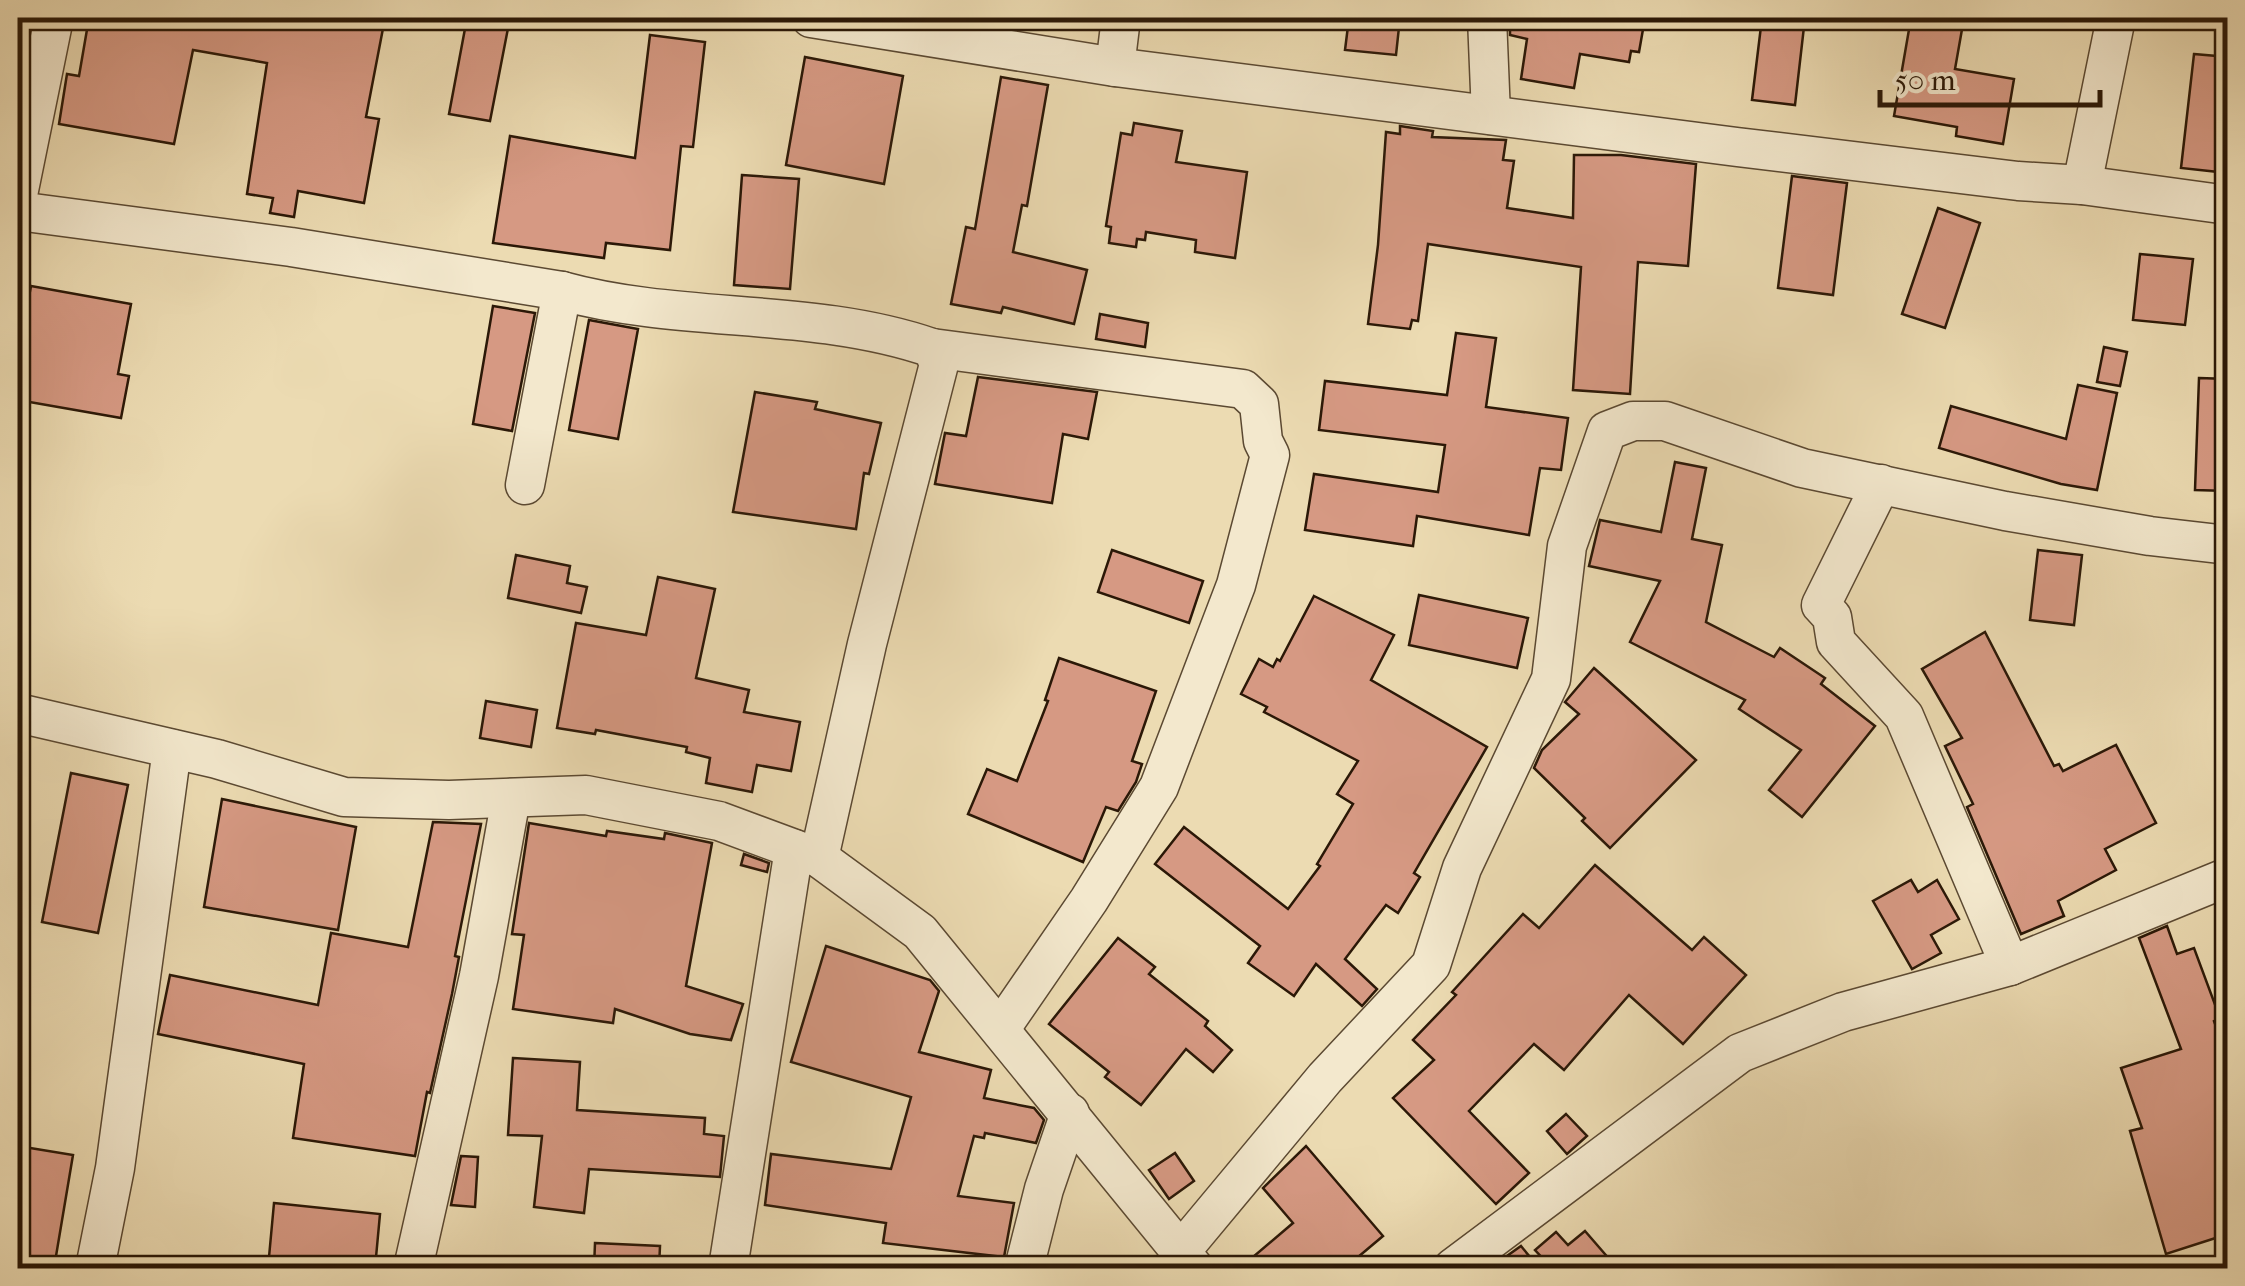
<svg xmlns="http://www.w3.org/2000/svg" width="2245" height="1286" font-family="'IM FELL French Canon',serif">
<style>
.building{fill:#d69983;stroke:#2b1807;stroke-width:2.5}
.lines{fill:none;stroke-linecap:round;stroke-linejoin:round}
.minor-casing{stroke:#5b4932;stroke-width:41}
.minor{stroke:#f3e8cd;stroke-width:38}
</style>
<rect width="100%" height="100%" fill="#ecdbb2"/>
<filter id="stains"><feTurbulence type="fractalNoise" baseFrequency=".002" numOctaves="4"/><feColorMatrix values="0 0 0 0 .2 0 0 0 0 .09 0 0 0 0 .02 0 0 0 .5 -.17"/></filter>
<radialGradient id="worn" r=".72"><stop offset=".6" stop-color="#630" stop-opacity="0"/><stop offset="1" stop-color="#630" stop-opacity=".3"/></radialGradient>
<!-- building -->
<g class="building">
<polygon points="89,18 116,22 117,18 152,18 206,26 207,18 385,18 366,117 379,119 364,203 298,191 294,217 270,213 273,198 247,194 267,63 193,50 174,144 59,124 67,74 79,76"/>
<polygon points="467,18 510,18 490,121 449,114"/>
<polygon points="1349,18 1400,18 1396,55 1345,50"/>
<polygon points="1510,18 1645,18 1639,52 1631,51 1629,62 1580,54 1574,88 1521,79 1527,39 1510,35"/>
<polygon points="1762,18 1805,18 1795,105 1752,100"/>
<polygon points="1911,18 1964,18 1955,69 2014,79 2003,144 1956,136 1957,127 1894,116"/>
<polygon points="650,35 705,42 693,147 681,146 670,250 606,243 604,258 493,243 510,136 635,158"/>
<polygon points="2194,54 2228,57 2228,173 2181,168"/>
<polygon points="805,57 903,76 884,184 786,165"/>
<polygon points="1001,77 1048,85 1027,206 1022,205 1013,252 1087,270 1074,324 1003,307 1001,313 951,304 966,227 975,229"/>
<polygon points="1134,123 1182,131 1176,162 1247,172 1235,258 1195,252 1196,240 1146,232 1145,240 1137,239 1136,247 1109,243 1111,227 1106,226 1121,133 1132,135"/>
<polygon points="1400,126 1433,131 1432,137 1506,140 1503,160 1514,161 1507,208 1573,218 1574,155 1621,155 1696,164 1688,266 1638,262 1630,394 1573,390 1581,267 1428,244 1418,321 1412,320 1410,329 1368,324 1378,245 1386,132 1400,134"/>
<polygon points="742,175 799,179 790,289 734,285"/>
<polygon points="1792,176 1847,183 1833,295 1778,288"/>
<polygon points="1938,208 1980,223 1945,328 1902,314"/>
<polygon points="2140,254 2193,259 2185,325 2133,320"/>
<polygon points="31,286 131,304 118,374 129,376 121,418 18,400 28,340 21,339"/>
<polygon points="493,306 535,313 512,431 473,424"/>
<polygon points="1100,314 1148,323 1145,347 1096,339"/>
<polygon points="589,320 638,329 618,439 569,430"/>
<polygon points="1456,333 1496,338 1486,407 1568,418 1561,470 1540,468 1529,535 1417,516 1413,546 1305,530 1314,474 1438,492 1445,445 1319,430 1325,381 1447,395"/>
<polygon points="2104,347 2127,352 2120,386 2097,382"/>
<polygon points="978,377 1097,392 1088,439 1063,434 1052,503 935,484 945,433 966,436"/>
<polygon points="2199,378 2228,379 2228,491 2195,490"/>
<polygon points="2078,385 2117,393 2097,490 2061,484 1939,448 1951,406 2066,439"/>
<polygon points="755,392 817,402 815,409 881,423 869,474 864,473 856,529 733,512"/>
<polygon points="1675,462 1706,468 1692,539 1722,545 1706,622 1774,657 1780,648 1825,678 1821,684 1875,726 1802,817 1769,790 1801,750 1739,709 1745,700 1630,642 1660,581 1589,566 1600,520 1661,532"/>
<polygon points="1112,550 1203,581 1189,623 1098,592"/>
<polygon points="2038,550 2082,555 2074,625 2030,620"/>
<polygon points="516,555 570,566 567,583 587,587 581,613 508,598"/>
<polygon points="658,577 715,589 696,678 749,690 744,712 800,722 791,771 757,765 752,792 706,783 710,758 686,752 687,747 596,730 595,734 557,728 576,623 646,635"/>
<polygon points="1419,595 1528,618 1517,668 1409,645"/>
<polygon points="1314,596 1394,635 1371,680 1487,747 1414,873 1420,877 1398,913 1386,905 1345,959 1377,989 1362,1006 1316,964 1294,996 1248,963 1260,946 1155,864 1184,827 1288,909 1320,866 1317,864 1353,804 1337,794 1358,761 1264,712 1267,707 1241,694 1259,659 1273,667 1277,659 1280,661"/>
<polygon points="1985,632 2054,766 2059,764 2063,771 2116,745 2156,823 2105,849 2116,870 2058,901 2064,916 2021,934 1967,807 1973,804 1945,746 1962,738 1922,669"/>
<polygon points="1059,658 1156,691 1132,761 1142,764 1136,782 1118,811 1106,807 1083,862 968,814 987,769 1017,781 1048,701 1045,700"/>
<polygon points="1594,668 1696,760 1610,848 1582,821 1585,818 1534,768 1542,750 1579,714 1565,702"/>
<polygon points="486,701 537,710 531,747 480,738"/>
<polygon points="71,773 128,785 98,933 42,922"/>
<polygon points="222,799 356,827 338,930 204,907"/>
<polygon points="433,822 481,824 455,956 459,957 452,994 430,1093 427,1092 415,1156 293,1138 304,1064 158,1034 170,975 318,1005 331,933 408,947"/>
<polygon points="529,823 606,836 607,831 664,839 665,833 712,843 686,986 743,1004 731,1040 690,1034 615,1009 613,1023 513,1009 524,935 512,934"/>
<polygon points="744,854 769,863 767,872 741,865"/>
<polygon points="1595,865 1692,950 1704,937 1746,975 1683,1044 1629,995 1564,1070 1534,1044 1469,1111 1529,1173 1496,1204 1393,1098 1434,1060 1413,1040 1456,995 1452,992 1523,914 1539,928"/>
<polygon points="1911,880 1918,892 1937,880 1959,919 1931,935 1941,953 1912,969 1873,901"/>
<polygon points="2167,926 2177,954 2194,948 2220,1018 2214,1021 2228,1060 2228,1234 2166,1254 2130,1131 2142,1128 2121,1068 2181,1049 2139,938"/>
<polygon points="1118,938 1155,967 1149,974 1208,1021 1205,1026 1232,1050 1213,1072 1186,1049 1141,1105 1105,1077 1109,1072 1049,1024"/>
<polygon points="826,946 930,980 939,991 919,1052 991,1070 984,1098 1034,1108 1044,1120 1036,1143 985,1133 984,1138 974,1136 958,1196 1014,1203 1004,1257 883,1243 886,1223 765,1205 771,1154 891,1169 911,1097 791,1062"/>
<polygon points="513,1058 580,1062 577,1110 705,1118 704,1134 724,1136 720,1177 589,1169 584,1213 534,1207 542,1136 508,1135"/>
<polygon points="1566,1114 1587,1136 1567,1154 1547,1131"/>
<polygon points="18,1146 73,1155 54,1268 18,1268"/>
<polygon points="1306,1146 1383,1236 1345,1268 1240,1268 1293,1223 1263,1188"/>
<polygon points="1175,1153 1194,1181 1169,1199 1149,1170"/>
<polygon points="461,1156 478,1157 475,1207 451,1205"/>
<polygon points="274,1203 380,1214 375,1268 268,1268"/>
<polygon points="1585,1231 1617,1268 1541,1268 1547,1263 1535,1250 1556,1232 1568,1245"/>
<polygon points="595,1243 660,1246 659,1268 594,1268"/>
<polygon points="1521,1246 1539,1268 1490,1268"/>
</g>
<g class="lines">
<defs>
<g id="minor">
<polyline points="811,18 1115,67 1737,147 2018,181 2082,185 2228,205"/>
<polyline points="1487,18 1491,115"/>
<polyline points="1115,67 1121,18"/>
<polyline points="2082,185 2116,18"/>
<polyline points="18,195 54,18"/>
<path d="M18 211 291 247 562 291C682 324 814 307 932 348L939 364 867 644 819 858"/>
<polyline points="932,348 1243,389 1259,404 1263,441 1270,455 1236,585 1159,787 1089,900 1001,1028"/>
<polyline points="1881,484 1821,605 1832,617 1836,642 1904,716 2010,966"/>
<polyline points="525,485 562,291"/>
<polyline points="18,713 217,759 344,797 449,800 586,795 719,821 819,858 920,932 1194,1268"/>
<polyline points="1181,1251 1325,1078 1431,965 1462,868 1551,679 1567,546 1607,431 1633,421 1665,421 1802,468 2005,511 2150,536 2228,545"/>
<polyline points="95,1268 115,1168 172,749"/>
<polyline points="413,1268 479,976 511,798"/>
<polyline points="728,1268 794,849"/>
<polyline points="1024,1268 1044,1189 1070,1113"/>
<polyline points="1453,1268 1740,1053 1843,1012 2010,966 2228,877"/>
</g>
</defs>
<!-- minor casing -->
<use href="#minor" class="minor-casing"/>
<!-- minor -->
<use href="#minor" class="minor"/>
</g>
<!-- margin -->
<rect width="2245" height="1286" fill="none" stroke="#ecdbb2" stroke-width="60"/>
<rect x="20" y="20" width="2205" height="1246" fill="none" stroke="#2b1807" stroke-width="5"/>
<rect x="30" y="30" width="2185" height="1226" fill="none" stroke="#2b1807" stroke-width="2.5"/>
<!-- scale -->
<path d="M1880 90v15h220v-15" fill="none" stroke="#2b1807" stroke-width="5"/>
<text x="1895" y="90" font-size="30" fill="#2b1807" stroke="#f3e8cd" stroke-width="8" paint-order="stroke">50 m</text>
<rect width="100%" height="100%" filter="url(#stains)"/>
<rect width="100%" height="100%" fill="url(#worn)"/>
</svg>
